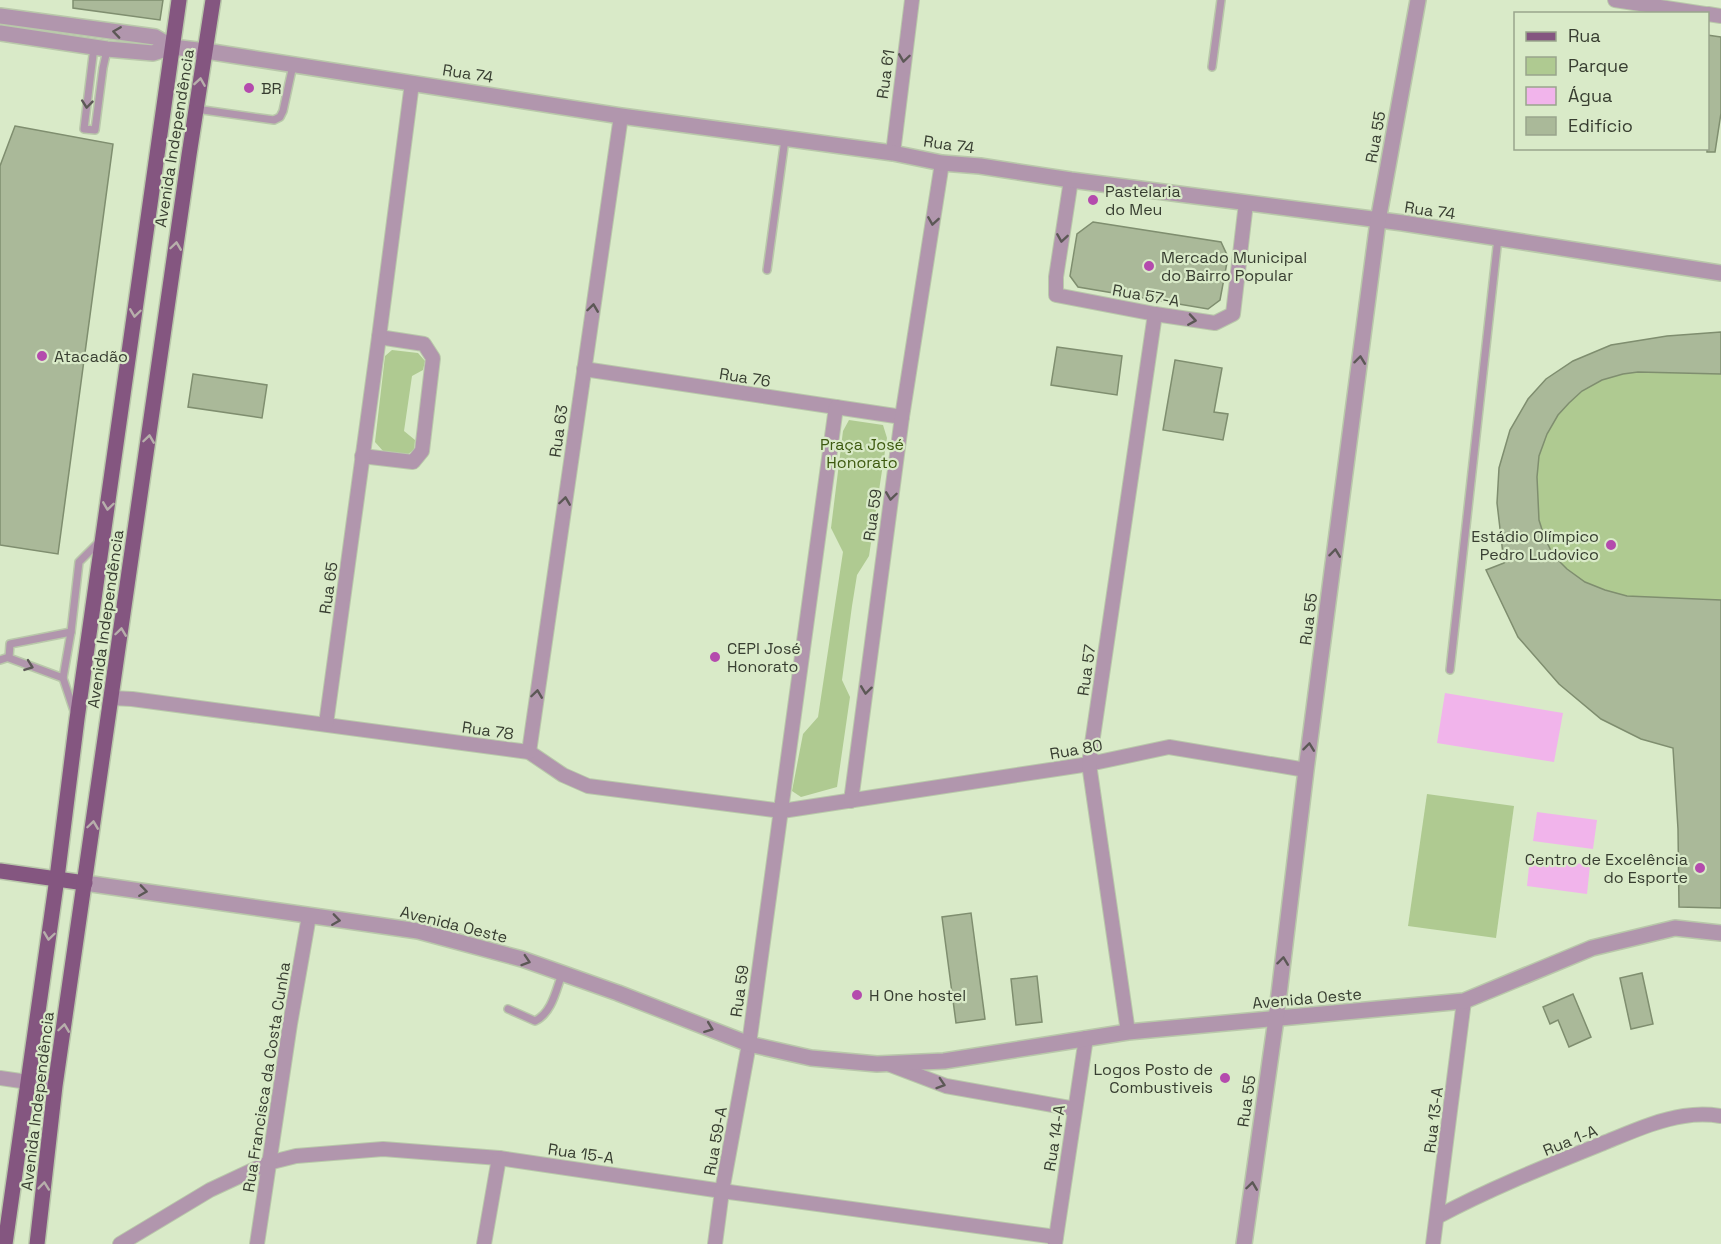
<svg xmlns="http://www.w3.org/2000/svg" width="1721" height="1244" font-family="'Space Grotesk',sans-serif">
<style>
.green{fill:#afca91}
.water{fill:#f1b4eb}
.building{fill:#aab999;stroke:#7f8e6f;stroke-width:1.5}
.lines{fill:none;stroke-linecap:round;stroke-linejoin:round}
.service-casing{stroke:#b9c8aa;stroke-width:10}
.minor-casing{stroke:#b9c8aa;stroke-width:16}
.tertiary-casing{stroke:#b9c8aa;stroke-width:18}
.primary-casing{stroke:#b9c8aa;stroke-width:18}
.service{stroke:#b196ad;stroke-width:7}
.minor{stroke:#b196ad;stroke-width:14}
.tertiary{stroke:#b196ad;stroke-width:15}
.primary{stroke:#845680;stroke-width:15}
.oneway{stroke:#5c5856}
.oneway2{stroke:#b7afab}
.poi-dot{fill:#b44bad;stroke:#d9eac8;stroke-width:2}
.labels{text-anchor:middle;stroke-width:4.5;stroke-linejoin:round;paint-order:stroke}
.street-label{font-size:16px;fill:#383e31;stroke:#d9eac8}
.poi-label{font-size:16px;fill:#383e31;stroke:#d9eac8;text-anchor:start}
.park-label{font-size:16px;fill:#3d590f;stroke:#d9eac8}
</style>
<rect width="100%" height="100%" fill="#d9eac8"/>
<!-- green -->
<g class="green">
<polygon points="1721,332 1721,756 1641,739 1601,719 1559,684 1518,637 1486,570 1504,563 1497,503 1528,399 1546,379 1573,361 1611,345 1667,336"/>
<polygon points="392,350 418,353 425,361 423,370 412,376 404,431 415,440 414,450 408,454 383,451 375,442 385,356"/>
<polygon points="849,420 883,425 887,438 869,556 857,575 852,606 842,680 850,697 837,787 801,797 792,791 803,734 818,717 843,552 831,528 843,431"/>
<polygon points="1427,794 1514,806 1496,938 1408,926"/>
</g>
<!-- water -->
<g class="water">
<polygon points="1445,693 1563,713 1554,762 1437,743"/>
<polygon points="1537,812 1597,820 1593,849 1533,841"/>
<polygon points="1530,857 1590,865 1587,894 1527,886"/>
</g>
<!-- building -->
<g class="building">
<polygon points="73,0 163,0 160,20 73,8"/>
<polygon points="1707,35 1721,37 1721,113 1715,152 1707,152"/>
<polygon points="15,126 113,144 58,554 0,545 0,166"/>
<polygon points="1093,222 1221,242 1228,257 1220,300 1208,309 1078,287 1070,276 1077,234"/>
<polygon points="1721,332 1721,374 1638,372 1623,374 1602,380 1582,391 1569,403 1558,415 1547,434 1539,456 1537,477 1539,520 1544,536 1553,555 1567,569 1585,582 1605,590 1627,596 1721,600 1721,908 1679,907 1678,829 1673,748 1641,739 1601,719 1559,684 1518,637 1486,570 1504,563 1497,503 1499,468 1510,430 1528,399 1546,379 1573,361 1611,345 1667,336"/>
<polygon points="1057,347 1122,356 1117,395 1051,385"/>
<polygon points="1175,360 1222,368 1214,412 1228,414 1223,440 1163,430"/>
<polygon points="193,374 267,385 262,418 188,407"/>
<polygon points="971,913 985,1019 956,1023 942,917"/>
<polygon points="1642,973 1653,1024 1631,1029 1620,978"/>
<polygon points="1037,976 1042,1022 1016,1025 1011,979"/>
<polygon points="1573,994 1591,1037 1569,1047 1558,1020 1550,1024 1543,1007"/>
</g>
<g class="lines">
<defs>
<g id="service">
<polyline points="94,47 84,129 95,130 103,68 107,50"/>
<polyline points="1212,67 1221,0"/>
<polyline points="196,109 274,120 280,117 283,111 293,65"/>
<polyline points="767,270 785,139"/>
<polyline points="0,660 9,657"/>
<polyline points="1450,670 1498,238"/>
<polyline points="63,678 9,658 10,644 71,632"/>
<polyline points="74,711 63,678 71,632 79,562 99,542"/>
<path d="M508 1009 535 1021C552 1013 556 990 562 974"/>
</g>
<g id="minor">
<polyline points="1615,0 1705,14"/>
<polyline points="1708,14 1721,16"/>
<polyline points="893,153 912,0"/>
<polyline points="1071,180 1056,277 1056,295 1155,314 1215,323 1233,314 1246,203"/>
<polyline points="584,369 902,417"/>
<polyline points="362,456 413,462 422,451 433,358 424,344 379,337"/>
<polyline points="112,698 132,699 529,752 563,775 588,786 782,811 1089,764 1169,747 1306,770"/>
<polyline points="326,724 379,337 412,83"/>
<polyline points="529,752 621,116"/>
<polyline points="851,801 902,417 942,163"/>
<polyline points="1128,1032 1089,764 1155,314"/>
<polyline points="888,1064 946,1086 1075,1109"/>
<polyline points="0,1078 55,1086"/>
<path d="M1437 1217C1491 1188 1549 1165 1606 1142 1631 1132 1657 1120 1684 1116 1696 1114 1709 1114 1721 1116"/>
<polyline points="120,1244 210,1190 268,1163 296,1156 383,1149 499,1158 722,1191 1056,1237"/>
<polyline points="257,1244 290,1024 309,916"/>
<polyline points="484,1244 499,1158"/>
<polyline points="715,1244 722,1191 749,1044 836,407"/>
<polyline points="1055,1244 1086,1038"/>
<polyline points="1433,1244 1464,1001"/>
</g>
<g id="tertiary">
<polyline points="0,16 155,37 172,47"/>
<polyline points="0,33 107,49 153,53 172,47 206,51 621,116 893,153 942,163 980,166 1071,180 1403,223 1721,273"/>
<polyline points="85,883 418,931 522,959 618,993 749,1044 811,1058 877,1064 944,1061 1128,1032 1464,1001 1592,948 1675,928 1721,933"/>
<polyline points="1244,1244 1276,1019 1306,770 1378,221 1418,0"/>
</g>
<g id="primary">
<polyline points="0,871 85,883"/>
<polyline points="5,1244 57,878 77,719 179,0"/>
<polyline points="37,1244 55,1086 189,155 213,0"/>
</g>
</defs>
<!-- service casing -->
<use href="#service" class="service-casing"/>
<!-- minor casing -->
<use href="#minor" class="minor-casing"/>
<!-- tertiary casing -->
<use href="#tertiary" class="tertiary-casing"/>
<!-- primary casing -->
<use href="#primary" class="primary-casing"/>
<!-- service -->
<use href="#service" class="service"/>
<!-- minor -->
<use href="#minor" class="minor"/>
<!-- tertiary -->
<use href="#tertiary" class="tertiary"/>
<!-- primary -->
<use href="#primary" class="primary"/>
</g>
<!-- one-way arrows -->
<defs><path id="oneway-chevron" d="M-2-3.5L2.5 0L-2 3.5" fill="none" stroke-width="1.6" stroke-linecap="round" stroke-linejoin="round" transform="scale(1.5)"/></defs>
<g class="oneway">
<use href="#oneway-chevron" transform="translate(117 32) rotate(-172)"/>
<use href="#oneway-chevron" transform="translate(904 58) rotate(98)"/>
<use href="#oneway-chevron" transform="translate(87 104) rotate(96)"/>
<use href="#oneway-chevron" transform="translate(933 221) rotate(99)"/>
<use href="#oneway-chevron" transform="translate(1062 238) rotate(99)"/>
<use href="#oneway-chevron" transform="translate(593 308) rotate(-82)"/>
<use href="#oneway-chevron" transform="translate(1192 320) rotate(9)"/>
<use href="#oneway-chevron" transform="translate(1360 360) rotate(-83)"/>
<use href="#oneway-chevron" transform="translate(891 496) rotate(98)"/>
<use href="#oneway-chevron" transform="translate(565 501) rotate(-82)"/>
<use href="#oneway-chevron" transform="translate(1335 553) rotate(-83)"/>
<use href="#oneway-chevron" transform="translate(29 666) rotate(20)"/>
<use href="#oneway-chevron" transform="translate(866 690) rotate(97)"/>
<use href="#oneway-chevron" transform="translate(537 694) rotate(-82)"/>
<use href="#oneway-chevron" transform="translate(1309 747) rotate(-83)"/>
<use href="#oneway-chevron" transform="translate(143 891) rotate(8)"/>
<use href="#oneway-chevron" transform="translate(336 920) rotate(8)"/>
<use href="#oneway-chevron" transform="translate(526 961) rotate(18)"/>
<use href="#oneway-chevron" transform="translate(1283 961) rotate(-83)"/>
<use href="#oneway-chevron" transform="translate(709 1028) rotate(21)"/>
<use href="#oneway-chevron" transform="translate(941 1084) rotate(18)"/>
<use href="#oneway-chevron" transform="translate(1252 1186) rotate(-82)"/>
</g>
<g class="oneway2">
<use href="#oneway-chevron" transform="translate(200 82) rotate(-81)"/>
<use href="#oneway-chevron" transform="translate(176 246) rotate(-82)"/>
<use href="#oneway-chevron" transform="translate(135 313) rotate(98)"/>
<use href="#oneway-chevron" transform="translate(149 439) rotate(-82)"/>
<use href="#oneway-chevron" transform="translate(108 506) rotate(98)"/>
<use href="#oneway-chevron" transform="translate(121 632) rotate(-82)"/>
<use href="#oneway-chevron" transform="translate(93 825) rotate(-82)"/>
<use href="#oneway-chevron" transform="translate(49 936) rotate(98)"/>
<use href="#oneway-chevron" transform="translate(64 1028) rotate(-82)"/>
<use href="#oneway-chevron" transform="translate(44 1186) rotate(-84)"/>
</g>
<!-- markers -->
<g class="poi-dot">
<circle cx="249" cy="88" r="6"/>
<circle cx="1093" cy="200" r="6"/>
<circle cx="1149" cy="266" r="6"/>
<circle cx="42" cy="356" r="6"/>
<circle cx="1611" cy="545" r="6"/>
<circle cx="715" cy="657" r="6"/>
<circle cx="1700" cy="868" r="6"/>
<circle cx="857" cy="995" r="6"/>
<circle cx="1225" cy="1078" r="6"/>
</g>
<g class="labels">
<!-- street labels -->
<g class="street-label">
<text transform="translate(468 73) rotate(9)" y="6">Rua 74</text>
<text transform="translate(885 74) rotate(-82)" y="6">Rua 61</text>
<text transform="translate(1375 137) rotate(-80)" y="6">Rua 55</text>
<text transform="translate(174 138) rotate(-81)" y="6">Avenida Independência</text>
<text transform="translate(949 144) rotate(8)" y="6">Rua 74</text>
<text transform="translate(1430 210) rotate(8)" y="6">Rua 74</text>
<text transform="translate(1146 295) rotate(10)" y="6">Rua 57-A</text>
<text transform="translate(745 377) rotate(9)" y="6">Rua 76</text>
<text transform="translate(558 431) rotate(-82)" y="6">Rua 63</text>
<text transform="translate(872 515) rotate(-82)" y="6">Rua 59</text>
<text transform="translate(328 588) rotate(-82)" y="6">Rua 65</text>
<text transform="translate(105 619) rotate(-82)" y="6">Avenida Independência</text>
<text transform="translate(1308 619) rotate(-83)" y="6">Rua 55</text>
<text transform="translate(1086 670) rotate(-82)" y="6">Rua 57</text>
<text transform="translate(488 730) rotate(8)" y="6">Rua 78</text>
<text transform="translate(1076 749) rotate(-10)" y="6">Rua 80</text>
<text transform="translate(454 924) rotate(14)" y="6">Avenida Oeste</text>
<text transform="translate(739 991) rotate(-82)" y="6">Rua 59</text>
<text transform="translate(1307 998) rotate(-5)" y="6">Avenida Oeste</text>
<text transform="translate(266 1077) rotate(-81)" y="6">Rua Francisca da Costa Cunha</text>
<text transform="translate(37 1101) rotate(-83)" y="6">Avenida Independência</text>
<text transform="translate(1246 1101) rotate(-82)" y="6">Rua 55</text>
<text transform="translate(1433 1120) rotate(-83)" y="6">Rua 13-A</text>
<text transform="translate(1054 1138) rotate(-81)" y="6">Rua 14-A</text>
<text transform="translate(1570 1140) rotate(-22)" y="6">Rua 1-A</text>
<text transform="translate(715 1141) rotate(-80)" y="6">Rua 59-A</text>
<text transform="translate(581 1153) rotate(8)" y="6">Rua 15-A</text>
</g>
<!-- poi labels -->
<g class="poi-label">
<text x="261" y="94">BR</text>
<text x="1105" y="197">Pastelaria<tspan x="1105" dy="18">do Meu</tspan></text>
<text x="1161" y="263">Mercado Municipal<tspan x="1161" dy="18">do Bairro Popular</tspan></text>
<text x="54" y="362">Atacadão</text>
<text x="1599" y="542" text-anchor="end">Estádio Olímpico<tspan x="1599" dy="18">Pedro Ludovico</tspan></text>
<text x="727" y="654">CEPI José<tspan x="727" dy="18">Honorato</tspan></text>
<text x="1688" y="865" text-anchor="end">Centro de Excelência<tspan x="1688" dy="18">do Esporte</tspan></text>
<text x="869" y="1001">H One hostel</text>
<text x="1213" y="1075" text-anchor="end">Logos Posto de<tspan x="1213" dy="18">Combustiveis</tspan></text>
</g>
<!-- park labels -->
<g class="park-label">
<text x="862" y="450">Praça José<tspan x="862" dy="18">Honorato</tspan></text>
</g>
</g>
<!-- legend -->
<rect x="1514" y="12" width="195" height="138" fill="#d9eac8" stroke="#99a58c" stroke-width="1.5"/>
<rect x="1526" y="32" width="30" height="9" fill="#845680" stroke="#99a58c" stroke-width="1.5"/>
<text x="1568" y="42" font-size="18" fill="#383e31">Rua</text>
<rect x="1526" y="57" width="30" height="18" fill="#afca91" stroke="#99a58c" stroke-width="1.5"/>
<text x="1568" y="72" font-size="18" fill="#383e31">Parque</text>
<rect x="1526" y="87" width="30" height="18" fill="#f1b4eb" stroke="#99a58c" stroke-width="1.5"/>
<text x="1568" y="102" font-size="18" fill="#383e31">Água</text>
<rect x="1526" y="117" width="30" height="18" fill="#aab999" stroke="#99a58c" stroke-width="1.5"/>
<text x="1568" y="132" font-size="18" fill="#383e31">Edifício</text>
</svg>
